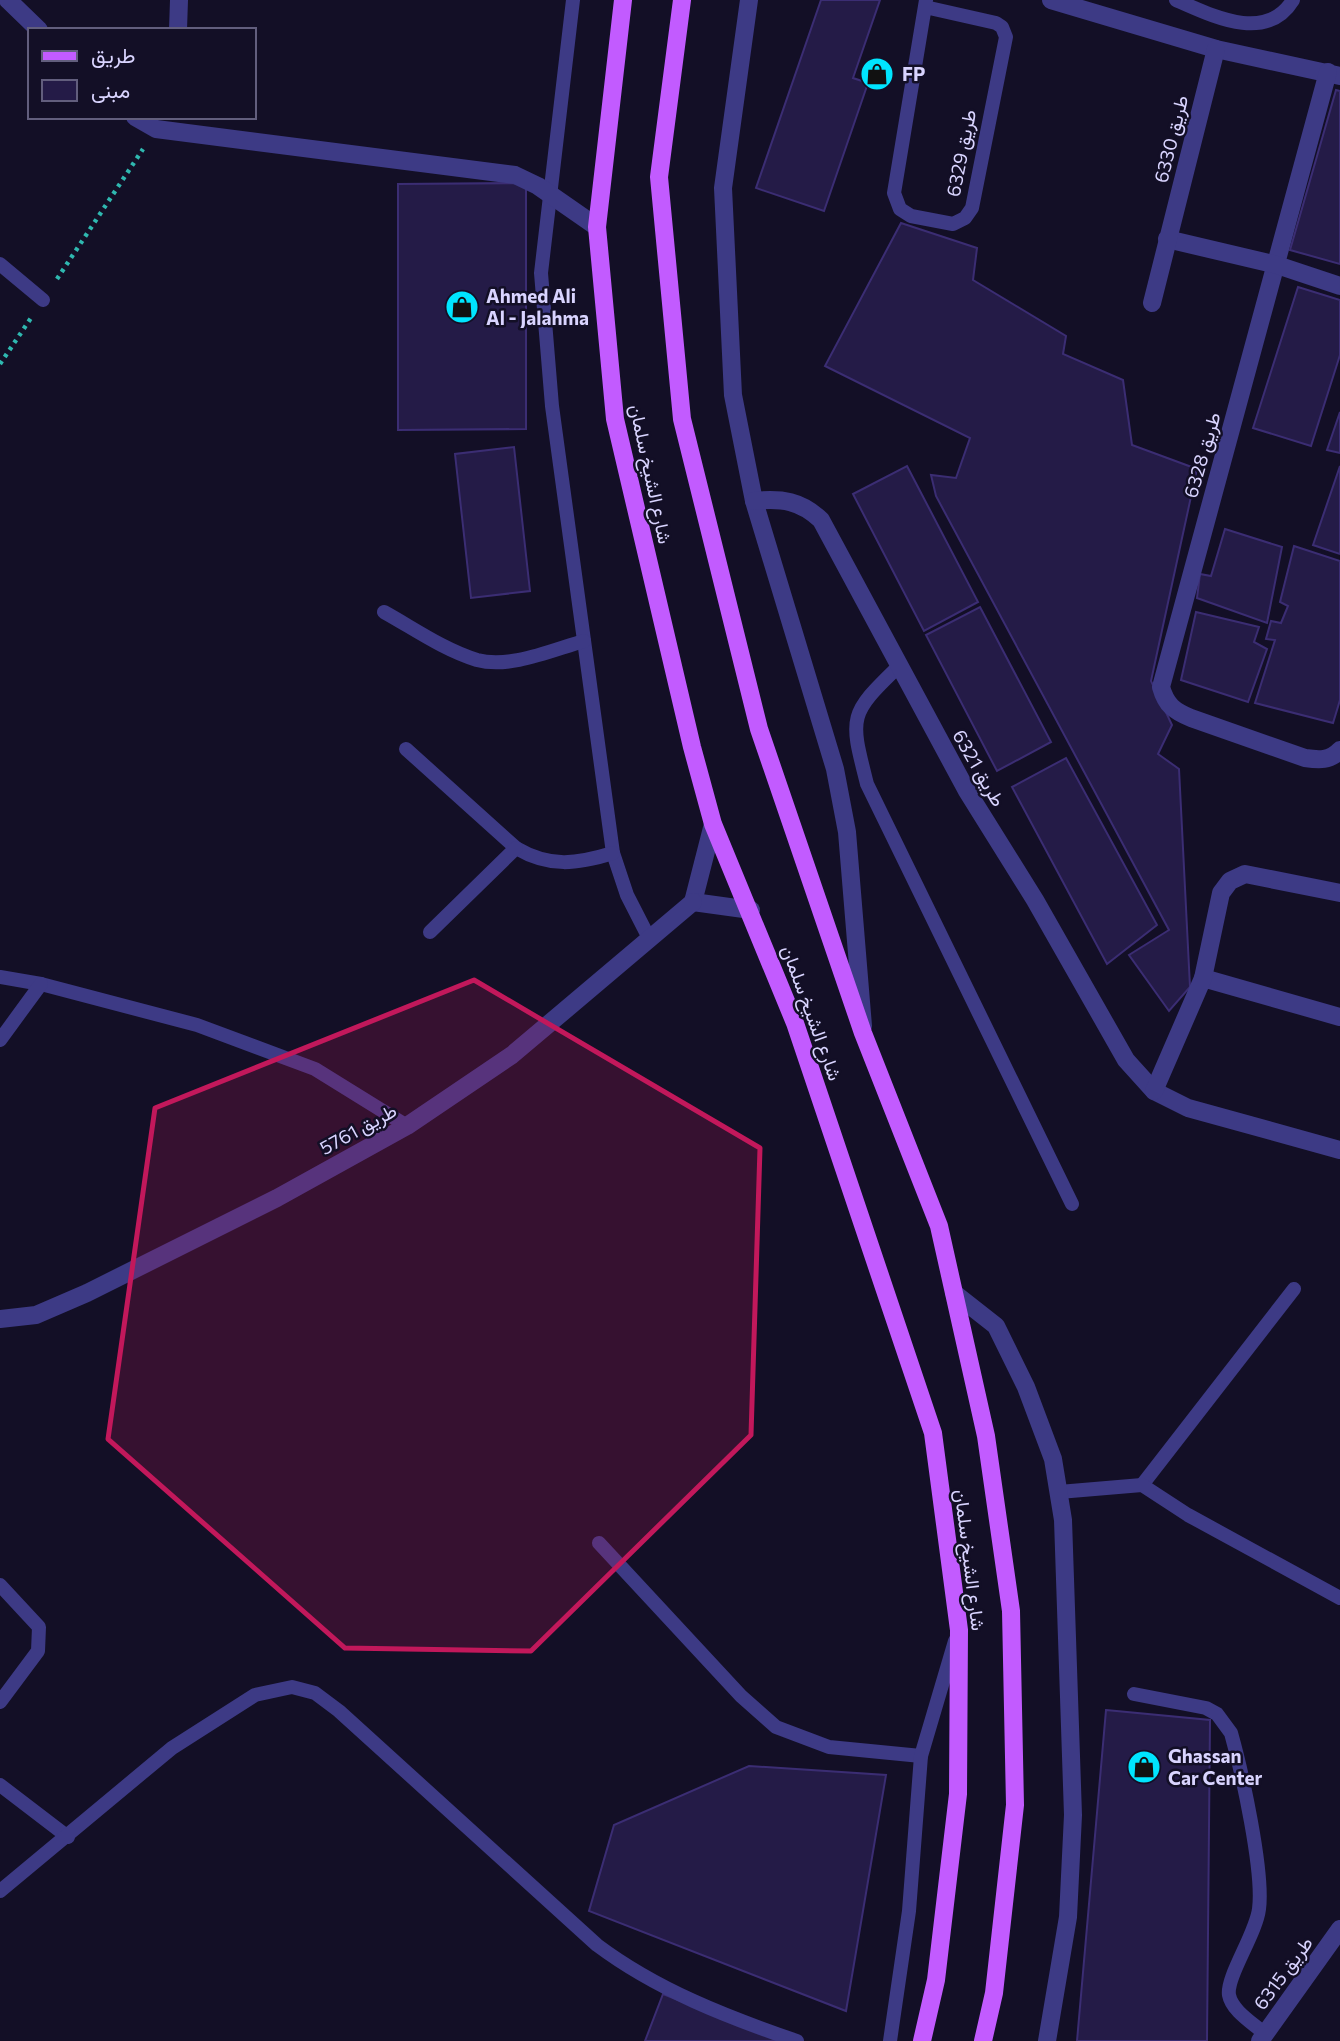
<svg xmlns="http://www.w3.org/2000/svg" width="1340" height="2041" font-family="Commissioner,Vazirmatn,sans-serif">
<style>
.building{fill:#241b47;stroke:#3b2d73;stroke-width:2}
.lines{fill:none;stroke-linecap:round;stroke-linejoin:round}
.path{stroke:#2fb8b0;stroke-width:4.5;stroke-dasharray:3.5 5;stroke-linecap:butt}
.service{stroke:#3d3a85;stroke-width:14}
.minor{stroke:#3d3a85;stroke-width:18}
.primary{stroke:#c25bff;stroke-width:18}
.marked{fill:#c2185b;fill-opacity:0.2;stroke:#c2185b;stroke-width:5;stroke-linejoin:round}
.labels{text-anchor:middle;stroke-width:5;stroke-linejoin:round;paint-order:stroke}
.poi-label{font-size:19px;font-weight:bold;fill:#d9d4ff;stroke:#130f26;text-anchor:start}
.street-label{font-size:19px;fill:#d9d4ff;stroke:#130f26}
</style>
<rect width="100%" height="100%" fill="#130f26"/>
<!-- building -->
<g class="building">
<polygon points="821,0 880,0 853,78 868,83 824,211 756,188"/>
<polygon points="1336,90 1340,91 1340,264 1290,250"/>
<polygon points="526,183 526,429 398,430 398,184"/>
<polygon points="901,223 977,248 973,280 1066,336 1063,354 1123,380 1132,445 1197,469 1151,681 1172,725 1158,754 1179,769 1190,987 1169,1011 1129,955 1169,930 936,496 931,475 956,478 970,438 825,366"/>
<polygon points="1298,287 1340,300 1340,355 1311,446 1253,428"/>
<polygon points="1340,412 1340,453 1327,450"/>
<polygon points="514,447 530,591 471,598 455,454"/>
<polygon points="907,466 978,602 924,631 853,494"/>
<polygon points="1340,466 1340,554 1313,545"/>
<polygon points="1225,529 1282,547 1267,623 1197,598 1200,574 1211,576"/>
<polygon points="1294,546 1340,561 1340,700 1333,723 1255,703 1275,640 1266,639 1271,621 1281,623 1288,606 1280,602"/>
<polygon points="980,607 1051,742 997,771 926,635"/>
<polygon points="1196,612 1259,627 1254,642 1267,649 1248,702 1181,680"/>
<polygon points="1066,758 1157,925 1107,964 1012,787"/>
<polygon points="1106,1710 1210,1720 1207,2041 1077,2041"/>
<polygon points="749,1766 886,1775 846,2011 589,1911 614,1825"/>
<polygon points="663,1994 782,2041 645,2041"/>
</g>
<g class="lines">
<!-- path -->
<g class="path">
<polyline points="57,279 143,149"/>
<polyline points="0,364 31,318"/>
</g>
<!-- service -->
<g class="service">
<polyline points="573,0 541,273 552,406 613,853 627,895 650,940"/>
<path d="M1176 0C1211 15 1266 44 1293 0"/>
<polyline points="925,7 996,23 1002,27 1006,37 972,208 965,218 953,224 911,216 900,209 894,193 926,0"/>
<polyline points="0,264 43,300"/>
<path d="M384 612C413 628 444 650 477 660 510 669 552 650 584 641"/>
<path d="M898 667C848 715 850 717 867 784L1072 1204"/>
<path d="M406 749 516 848C550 868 577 864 613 853"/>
<polyline points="430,932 516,848"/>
<polyline points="0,977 41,984 197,1025 315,1069 407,1126"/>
<polyline points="0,1040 41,984"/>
<polyline points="1142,1485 1294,1289"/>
<polyline points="1059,1492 1142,1485 1188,1515 1340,1598"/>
<polyline points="599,1543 741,1696 776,1727 829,1747 921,1756"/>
<polyline points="0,1585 39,1627 38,1651 0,1702"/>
<path d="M1134 1694 1206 1708 1217 1714 1231 1733C1242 1772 1264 1872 1259 1909 1256 1934 1226 1977 1229 1995 1232 2011 1253 2023 1265 2034"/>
<polyline points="0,1785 68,1837"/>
<path d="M0 1891 172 1748 255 1695 292 1687 315 1693 339 1711 597 1945C657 1990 727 2017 797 2041"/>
<polyline points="890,2041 909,1911 921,1756 955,1641"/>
</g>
<!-- minor -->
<g class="minor">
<polyline points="8,0 39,30"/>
<polyline points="749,0 723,188 733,395 754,501 835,769 847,832 863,1026"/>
<polyline points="1051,0 1216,49 1340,76"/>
<polyline points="178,30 179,0"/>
<path d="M1328 72 1161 687C1166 705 1174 711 1191 718L1305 758C1319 760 1330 761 1340 750"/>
<polyline points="135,117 156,129 515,175 538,186 597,227"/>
<polyline points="1167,239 1277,265 1340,286"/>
<polyline points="1152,303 1216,49"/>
<path d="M754 501C782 498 801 501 821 520L967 791 1035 900 1126 1060 1154 1091 1188 1108 1340 1150"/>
<polyline points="693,902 713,824"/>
<polyline points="693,902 751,910"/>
<polyline points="1203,978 1340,1017"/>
<polyline points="1154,1091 1203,978 1221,893 1230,881 1245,874 1340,893"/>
<polyline points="954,1293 996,1326 1026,1387 1053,1459 1063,1520 1073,1815 1068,1917 1047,2041"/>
<polyline points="0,1319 36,1315 87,1293 277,1198 407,1126 512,1055 693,902"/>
<polyline points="1260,2041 1340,1929"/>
</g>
<!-- primary -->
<g class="primary">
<polyline points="623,0 597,227 615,419 692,747 713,824 795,1023 933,1433 959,1630 958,1794 936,1980 922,2041"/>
<polyline points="682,0 659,177 682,419 759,729 863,1033 939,1226 986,1436 1011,1611 1015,1805 994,1993 983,2041"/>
</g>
</g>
<!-- marked area -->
<path class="marked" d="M474 980 760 1148 751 1435 531 1651 345 1648 108 1439 155 1108Z"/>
<!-- icons -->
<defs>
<symbol id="shop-disc" viewBox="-11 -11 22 22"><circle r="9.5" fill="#00e5ff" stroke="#130f26"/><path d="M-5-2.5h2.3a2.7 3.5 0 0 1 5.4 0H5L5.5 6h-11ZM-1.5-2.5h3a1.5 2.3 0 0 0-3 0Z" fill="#111"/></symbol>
</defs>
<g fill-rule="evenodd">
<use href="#shop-disc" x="858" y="55" width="38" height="38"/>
<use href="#shop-disc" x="443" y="288" width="38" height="38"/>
<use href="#shop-disc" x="1125" y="1748" width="38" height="38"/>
</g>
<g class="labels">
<!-- poi labels -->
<g class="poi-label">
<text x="902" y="81">FP</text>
<text x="486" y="303">Ahmed Ali<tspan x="486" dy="22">Al - Jalahma</tspan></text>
<text x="1168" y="1763">Ghassan<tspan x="1168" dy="22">Car Center</tspan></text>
</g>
<!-- street labels -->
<g class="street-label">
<text transform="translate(1171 139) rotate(-76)" y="7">طريق 6330</text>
<text transform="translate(961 153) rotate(-79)" y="7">طريق 6329</text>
<text transform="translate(1202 455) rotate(-74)" y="7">طريق 6328</text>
<text transform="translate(651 474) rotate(78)" y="7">شارع الشيخ سلمان</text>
<text transform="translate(979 768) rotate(60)" y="7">طريق 6321</text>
<text transform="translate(812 1013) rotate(70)" y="7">شارع الشيخ سلمان</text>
<text transform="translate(358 1129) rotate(-29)" y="7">طريق 5761</text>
<text transform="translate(970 1560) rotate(83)" y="7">شارع الشيخ سلمان</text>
<text transform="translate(1283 1973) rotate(-54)" y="7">طريق 6315</text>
</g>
</g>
<!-- legend -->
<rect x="28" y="28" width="228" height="91" fill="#130f26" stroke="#625e7d" stroke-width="2"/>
<rect x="42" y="51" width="35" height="10" fill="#c25bff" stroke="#625e7d" stroke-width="2"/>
<text x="91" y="63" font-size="21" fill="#d9d4ff">طريق</text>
<rect x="42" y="80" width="35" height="21" fill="#241b47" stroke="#625e7d" stroke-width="2"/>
<text x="91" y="98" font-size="21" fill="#d9d4ff">مبنى</text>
</svg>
